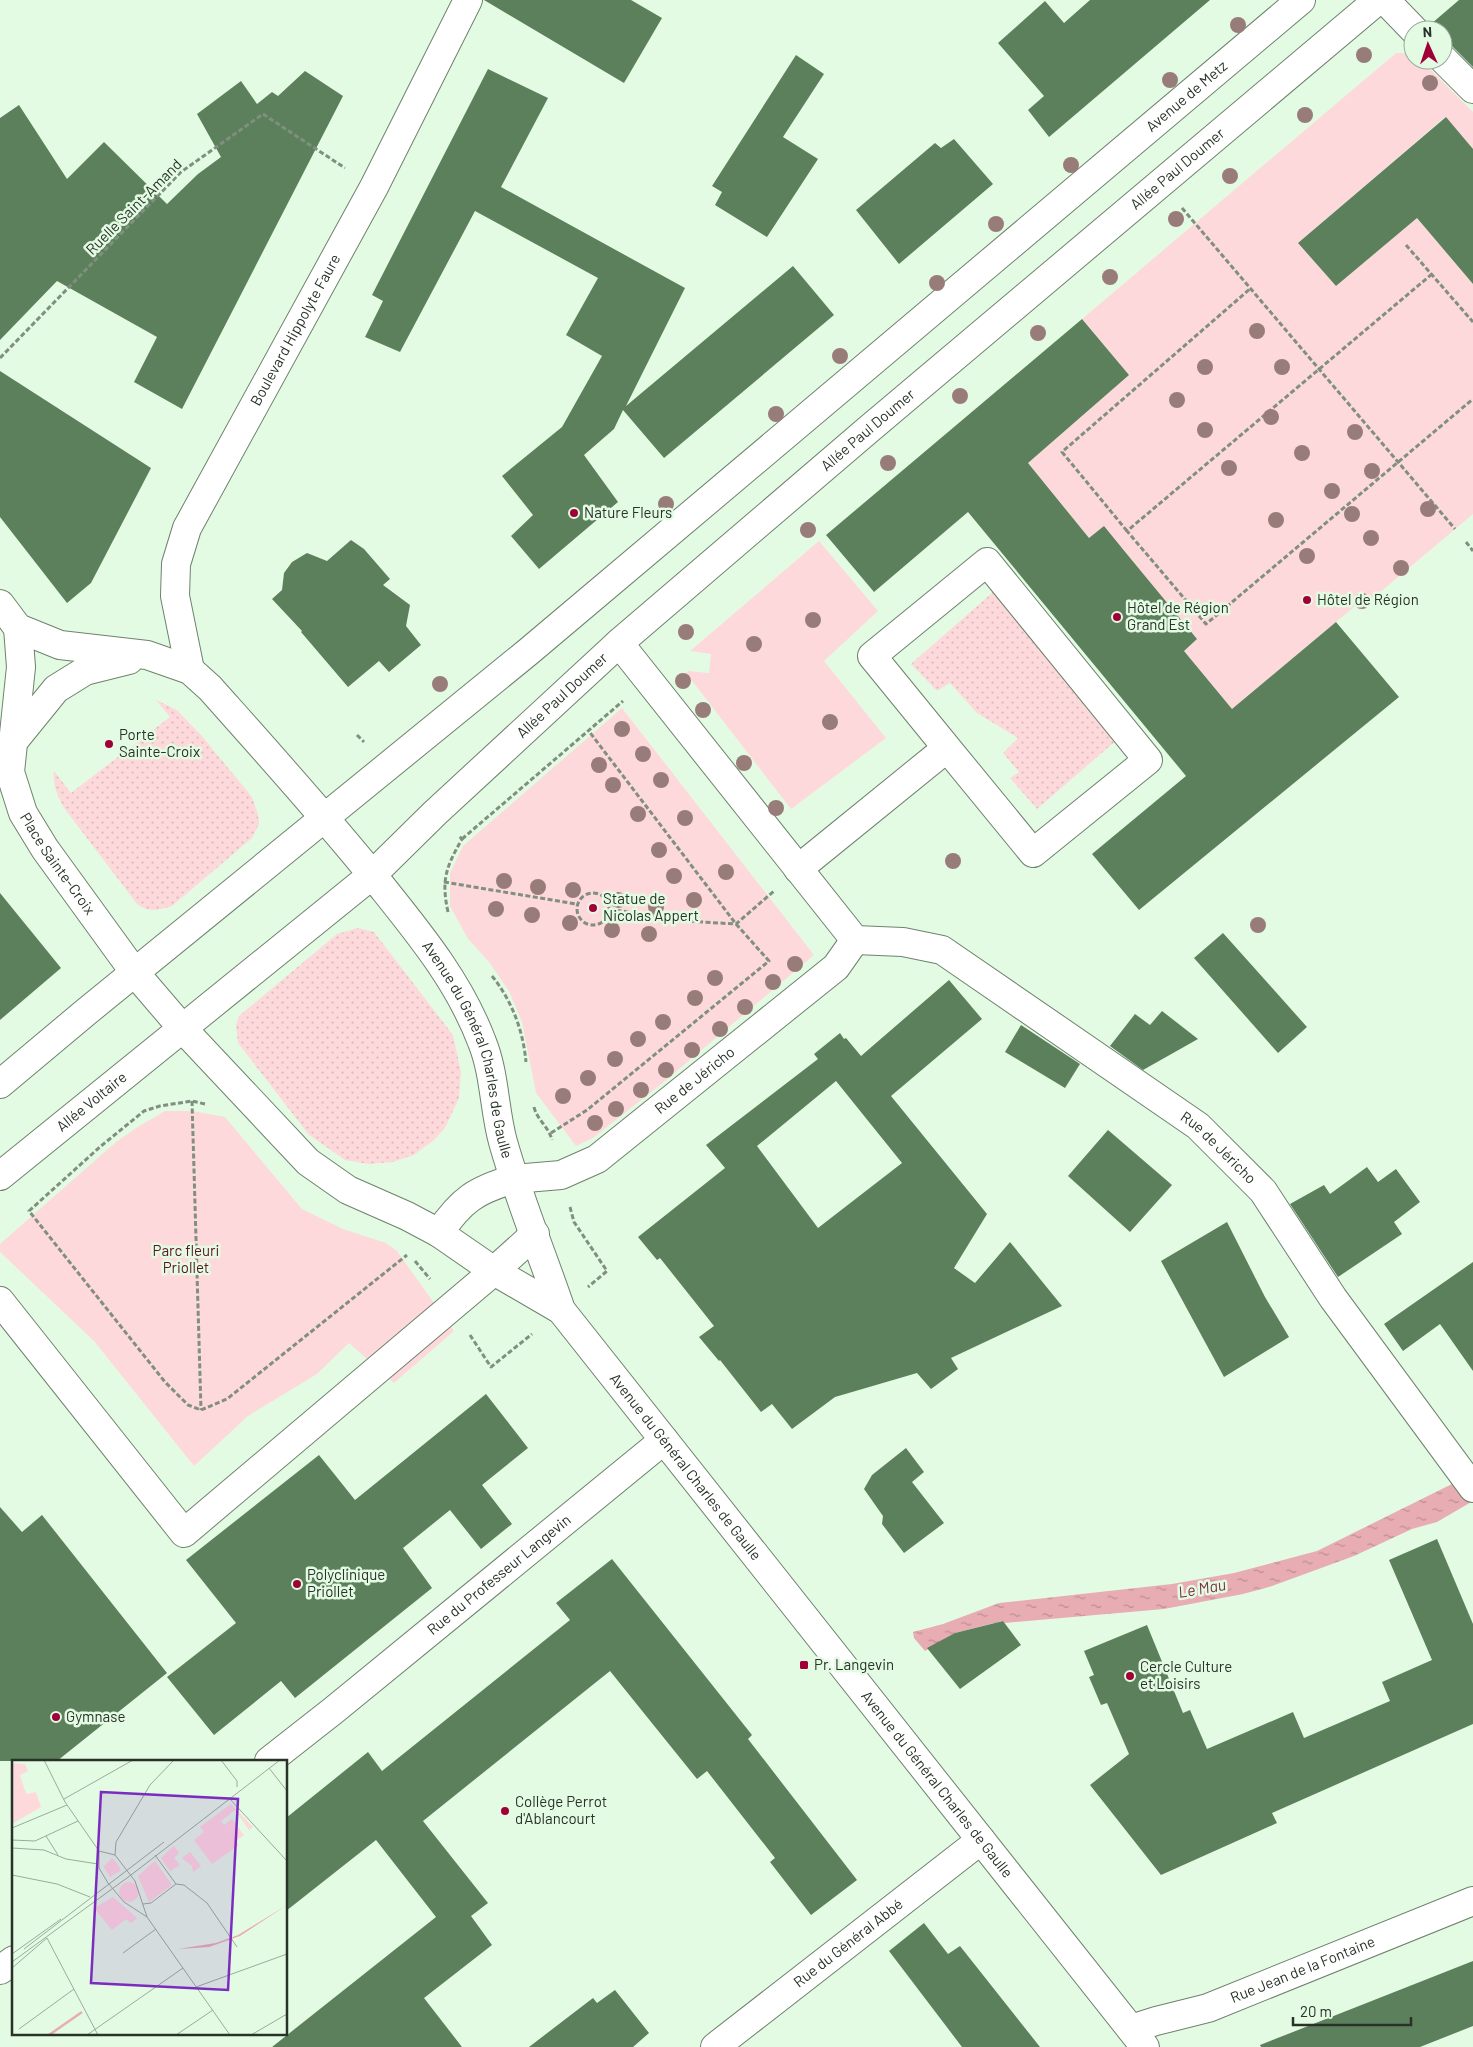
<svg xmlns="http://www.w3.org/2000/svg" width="1473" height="2047" font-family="Barlow,sans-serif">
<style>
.grass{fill:url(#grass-dots)}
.park{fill:#fed9dc}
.water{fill:url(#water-ripples)}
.building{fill:#5b805b;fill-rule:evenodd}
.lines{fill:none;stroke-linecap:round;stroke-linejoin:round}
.minor-casing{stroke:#6e826d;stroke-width:30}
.major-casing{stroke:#6e826d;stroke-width:30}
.path{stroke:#808f7f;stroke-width:3;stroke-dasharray:5 2.5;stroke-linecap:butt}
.minor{stroke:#fff;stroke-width:28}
.major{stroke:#fff;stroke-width:28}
.tree{fill:#987c7a}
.poi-dot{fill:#a00038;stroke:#e4fbe3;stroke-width:2}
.labels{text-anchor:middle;stroke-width:5;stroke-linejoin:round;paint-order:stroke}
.street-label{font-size:15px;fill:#293229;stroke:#e4fbe3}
.poi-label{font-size:15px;fill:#293229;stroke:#e4fbe3;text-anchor:start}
.park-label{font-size:15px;fill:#5a1524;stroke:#e4fbe3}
.water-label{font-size:16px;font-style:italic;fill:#7c3440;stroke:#e4fbe3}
.inset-river{fill:none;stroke:#e8adb2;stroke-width:2.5}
.inset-road{fill:none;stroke:#99ab99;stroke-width:1}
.view{fill:#7b2cbf;fill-opacity:0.15;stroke:#7b2cbf;stroke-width:2.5}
.inset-edge{fill:none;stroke:#293229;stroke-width:2.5}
</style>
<defs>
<pattern id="grass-dots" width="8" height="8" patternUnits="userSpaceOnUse" patternTransform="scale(1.25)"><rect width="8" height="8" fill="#fed9dc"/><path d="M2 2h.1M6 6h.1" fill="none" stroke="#dabbbd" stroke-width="1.8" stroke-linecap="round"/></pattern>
<pattern id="water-ripples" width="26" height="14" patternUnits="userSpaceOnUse" patternTransform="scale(1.25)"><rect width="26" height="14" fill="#e8adb2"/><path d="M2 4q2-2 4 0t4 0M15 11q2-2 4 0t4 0" fill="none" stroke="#bc8d91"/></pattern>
</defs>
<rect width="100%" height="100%" fill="#e4fbe3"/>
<!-- grass -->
<g class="grass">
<polygon points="993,592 1118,739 1037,809 1010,778 1019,772 1003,753 1018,738 977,713 950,683 937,691 911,664"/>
<path d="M156 700 177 710 201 735 252 797 258 814 259 824 252 838 172 906C159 910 148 913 137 904L64 808C58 797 52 784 54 771L71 793 170 717Z"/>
<polygon points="358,928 374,932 453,1035 461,1072 459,1098 445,1128 434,1140 414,1155 393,1162 368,1164 345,1160 309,1135 238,1043 236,1025 239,1016 337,934"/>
</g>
<!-- park -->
<g class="park">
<polygon points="1396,53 1413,53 1413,60 1421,60 1473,112 1473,149 1445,117 1298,243 1336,286 1417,218 1473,284 1473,514 1359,610 1355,606 1232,709 1184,651 1197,639 1125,552 1118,544 1089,538 1028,463 1129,375 1082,319"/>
<polygon points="819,541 878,611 824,661 886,738 791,809 686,673 688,671 709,673 711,654 690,651"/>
<polygon points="622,708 814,955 665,1081 593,1138 576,1146 536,1093 522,1022 509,991 489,962 468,939 450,906 450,873 463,846"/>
<polygon points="165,1111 193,1111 225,1117 302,1209 343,1229 386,1243 397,1251 454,1331 394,1383 349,1343 317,1374 248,1416 194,1466 94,1341 0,1252 0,1244 116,1142 136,1128"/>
</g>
<!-- water -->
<polygon class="water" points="1473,1478 1473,1501 1437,1522 1412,1529 1354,1556 1269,1587 1243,1594 1164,1609 1005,1623 1002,1621 955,1633 925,1651 914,1638 913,1632 943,1624 999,1603 1172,1584 1234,1573 1317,1551 1452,1484 1454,1486"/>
<!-- building -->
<g class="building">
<polygon points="484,0 631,0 662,18 624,83"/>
<polygon points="1090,0 1210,0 1049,137 1028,110 1044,96 998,43 1045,1 1064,23"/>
<polygon points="1459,0 1473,0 1473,67 1443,37 1443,30 1437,30 1431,24"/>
<polygon points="796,55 824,74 783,137 818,159 767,237 715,205 722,192 712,186"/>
<polygon points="488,69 548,98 501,187 685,288 626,406 793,266 834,315 664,458 623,410 614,429 584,455 618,502 539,569 511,536 533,515 502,476 562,427 602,356 566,335 598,278 475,211 400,352 365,337 383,301 372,295"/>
<polygon points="305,71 343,96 182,409 134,382 157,337 57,281 0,340 0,118 19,105 67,179 104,142 167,204 198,174 221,157 197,114 241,81 257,104 272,92 278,96"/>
<polygon points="1446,117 1473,149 1473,284 1417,218 1336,286 1298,243"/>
<polygon points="954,139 993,184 899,264 856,210 935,143 941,148"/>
<polygon points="1082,319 1129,375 1028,463 1089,538 1104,526 1126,553 1197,639 1184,651 1232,709 1336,622 1399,697 1139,910 1092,854 1186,776 968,512 874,592 826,535"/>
<polygon points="0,371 151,468 91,583 67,603 0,517"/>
<polygon points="351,540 364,549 390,579 383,585 410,605 406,626 421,645 389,672 379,661 348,687 301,632 302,631 272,599 282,590 284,573 292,562 307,553 327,561"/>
<polygon points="0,893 61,968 0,1020"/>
<polygon points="1223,933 1307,1027 1278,1053 1194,958"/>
<path d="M949 980 982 1019 891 1096 987 1214 954 1268 975 1283 1010 1242 1062 1306 951 1358 958 1369 931 1389 917 1373 835 1397 792 1429 772 1404 761 1412 720 1360 719 1361 699 1337 714 1326 660 1258 657 1260 638 1237 725 1168 706 1145 818 1059 814 1054 840 1033 844 1039 846 1038 861 1056ZM836 1081 902 1163 818 1228 757 1146Z"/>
<polygon points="1162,1011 1198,1039 1143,1070 1110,1046 1135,1014 1150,1025"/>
<polygon points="1021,1025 1080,1064 1065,1088 1005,1052"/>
<polygon points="1108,1130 1172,1185 1130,1232 1068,1176"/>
<polygon points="1367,1167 1378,1182 1396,1169 1420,1202 1394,1222 1402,1234 1338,1277 1290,1204 1324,1185 1330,1194"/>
<polygon points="1227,1222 1265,1297 1289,1337 1224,1377 1161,1261"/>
<polygon points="1473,1262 1473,1371 1440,1324 1403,1351 1384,1324"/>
<polygon points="486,1394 528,1448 482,1485 512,1524 481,1549 450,1510 403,1548 432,1588 295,1698 281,1681 214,1735 167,1677 236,1623 186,1560 319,1455 355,1500"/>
<polygon points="906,1448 924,1472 912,1482 944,1523 904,1553 882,1524 883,1516 864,1489 872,1475"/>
<polygon points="0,1507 22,1532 42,1515 167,1673 57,1761 0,1761"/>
<polygon points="1437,1539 1473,1624 1473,1724 1272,1813 1277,1823 1161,1875 1090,1785 1129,1754 1107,1703 1101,1705 1089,1677 1094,1675 1084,1651 1147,1625 1183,1713 1190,1710 1207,1749 1293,1712 1304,1738 1390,1701 1382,1682 1432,1660 1389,1560"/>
<polygon points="612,1559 752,1735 748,1739 857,1880 811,1915 770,1862 775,1858 707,1771 697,1779 610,1671 423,1821 488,1903 471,1916 492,1945 424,1998 462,2047 272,2047 436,1917 376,1840 286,1911 286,1818 368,1752 382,1771 570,1620 556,1603"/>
<polygon points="1003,1621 1021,1645 960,1689 927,1648 955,1633"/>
<polygon points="924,1923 948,1954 960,1946 1040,2047 962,2047 889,1951"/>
<polygon points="1473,1961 1473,2026 1420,2047 1261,2047 1260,2045"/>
<polygon points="615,1990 649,2033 633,2047 529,2047 593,1998 597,2003"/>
</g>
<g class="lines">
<defs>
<g id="minor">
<polyline points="1385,0 1414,30"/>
<polyline points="1443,59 1473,89"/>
<path id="s1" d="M190 670 175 596 176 564 187 528 374 187 468 0"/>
<polyline points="798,869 947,748 872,656 987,562 1148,760 1033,853 947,748"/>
<path id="s2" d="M855 940 903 942 942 950 1198 1126 1263 1191 1333 1298 1473 1488"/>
<path id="s3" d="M514 1179 561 1175 597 1159 836 967 855 940 619 643"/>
<polyline points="0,1301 184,1533 494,1271 535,1234"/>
<path id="s4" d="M269 1761 334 1710 664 1440"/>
<polyline points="0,1970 14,1960"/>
<path id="s5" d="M1131 2029 1156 2021 1208 2008 1473 1901"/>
<path id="s6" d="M715 2047 981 1840"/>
</g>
<g id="major">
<path id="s7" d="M0 604 18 628 60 645 147 655 190 670 210 688C267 752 324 815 378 882 418 932 459 981 482 1042 495 1074 494 1110 503 1142 519 1199 542 1254 561 1310L1145 2047"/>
<path id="s8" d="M18 628 21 667 10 772 23 813 45 849 135 973 183 1029 308 1162 348 1190 407 1216 439 1233 494 1271 561 1310"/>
<polyline points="13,742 56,689 85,671 129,660"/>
<path id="s9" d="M0 1084 86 1012 528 652 1301 0"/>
<path id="s10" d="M0 1176 372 875 435 813 619 643 869 429 1378 0"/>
<path d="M439 1233C461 1200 476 1190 514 1179"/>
</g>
</defs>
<!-- minor casing -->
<use href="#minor" class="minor-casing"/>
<!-- major casing -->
<use href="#major" class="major-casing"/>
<!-- path -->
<g class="path">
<polyline points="1182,208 1455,529"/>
<polyline points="1406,245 1473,322"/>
<polyline points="1432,274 1127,531 1206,624 1473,399"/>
<polyline points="0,358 181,172 263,114 345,168"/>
<polyline points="1127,531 1062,452 1251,288"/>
<polyline points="1466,542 1473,551"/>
<polyline points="357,735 364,742"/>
<polyline points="462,839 623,701"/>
<polyline points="444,882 576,904"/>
<circle cx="593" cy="909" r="16"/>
<polyline points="609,909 685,921 736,924 774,891"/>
<path d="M448 912C441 880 446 867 462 839L459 836"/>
<path d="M492 976C512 1001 523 1030 526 1062"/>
<polyline points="192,1101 201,1410"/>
<polyline points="205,1104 192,1101 160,1106 144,1111 101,1146 29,1211 165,1382 188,1405 201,1410 227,1399 407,1255"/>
<path d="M534 1107C537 1120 549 1127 552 1140"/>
<polyline points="551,1133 587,1110 769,961 736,924 588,730"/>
<polyline points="570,1207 574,1222 607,1271 588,1287"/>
<polyline points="415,1261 430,1279"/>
<polyline points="470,1335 491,1367 532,1334"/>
</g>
<!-- minor -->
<use href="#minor" class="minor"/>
<!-- major -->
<use href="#major" class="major"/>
</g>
<!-- trees -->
<g class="tree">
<circle cx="1238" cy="25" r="8"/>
<circle cx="1364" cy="55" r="8"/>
<circle cx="1170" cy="80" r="8"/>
<circle cx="1430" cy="83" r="8"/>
<circle cx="1305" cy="115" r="8"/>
<circle cx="1071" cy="165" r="8"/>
<circle cx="1230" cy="176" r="8"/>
<circle cx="1176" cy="219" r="8"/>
<circle cx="996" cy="224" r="8"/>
<circle cx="1110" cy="277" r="8"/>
<circle cx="937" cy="283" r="8"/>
<circle cx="1257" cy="331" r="8"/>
<circle cx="1038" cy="333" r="8"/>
<circle cx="840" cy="356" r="8"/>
<circle cx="1205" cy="367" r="8"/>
<circle cx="1282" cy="367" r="8"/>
<circle cx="960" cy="396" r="8"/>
<circle cx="1177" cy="400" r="8"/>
<circle cx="776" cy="414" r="8"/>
<circle cx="1271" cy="417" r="8"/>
<circle cx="1205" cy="430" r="8"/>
<circle cx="1355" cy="432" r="8"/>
<circle cx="1302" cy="453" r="8"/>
<circle cx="888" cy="463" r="8"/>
<circle cx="1229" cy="468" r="8"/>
<circle cx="1372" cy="471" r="8"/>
<circle cx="1332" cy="491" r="8"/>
<circle cx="666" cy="504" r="8"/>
<circle cx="1428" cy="509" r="8"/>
<circle cx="1352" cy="514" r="8"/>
<circle cx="1276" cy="520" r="8"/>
<circle cx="808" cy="530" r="8"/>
<circle cx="1371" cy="538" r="8"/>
<circle cx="1307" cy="556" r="8"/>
<circle cx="1401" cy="568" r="8"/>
<circle cx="1362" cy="601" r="8"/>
<circle cx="813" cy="620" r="8"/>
<circle cx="686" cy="632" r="8"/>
<circle cx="754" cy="644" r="8"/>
<circle cx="683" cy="681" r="8"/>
<circle cx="440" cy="684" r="8"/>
<circle cx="703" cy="710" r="8"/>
<circle cx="830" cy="722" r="8"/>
<circle cx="622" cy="729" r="8"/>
<circle cx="643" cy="754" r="8"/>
<circle cx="744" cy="763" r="8"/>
<circle cx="599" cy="765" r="8"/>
<circle cx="661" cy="780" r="8"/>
<circle cx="613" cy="785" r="8"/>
<circle cx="776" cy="808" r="8"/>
<circle cx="638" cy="814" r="8"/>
<circle cx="685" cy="818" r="8"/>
<circle cx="659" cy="850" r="8"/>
<circle cx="953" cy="861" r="8"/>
<circle cx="726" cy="872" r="8"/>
<circle cx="674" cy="876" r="8"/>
<circle cx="504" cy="881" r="8"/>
<circle cx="538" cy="887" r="8"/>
<circle cx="573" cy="890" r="8"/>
<circle cx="618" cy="900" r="8"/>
<circle cx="694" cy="900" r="8"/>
<circle cx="656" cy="907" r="8"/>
<circle cx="496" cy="909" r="8"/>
<circle cx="532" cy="915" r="8"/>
<circle cx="570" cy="923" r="8"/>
<circle cx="1258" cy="925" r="8"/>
<circle cx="612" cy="930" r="8"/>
<circle cx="649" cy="934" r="8"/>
<circle cx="795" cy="964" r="8"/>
<circle cx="715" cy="978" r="8"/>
<circle cx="773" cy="982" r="8"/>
<circle cx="695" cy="998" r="8"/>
<circle cx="745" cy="1007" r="8"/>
<circle cx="663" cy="1022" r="8"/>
<circle cx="720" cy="1029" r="8"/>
<circle cx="638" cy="1039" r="8"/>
<circle cx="692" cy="1050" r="8"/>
<circle cx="615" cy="1059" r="8"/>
<circle cx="666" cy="1070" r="8"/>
<circle cx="588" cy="1078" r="8"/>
<circle cx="641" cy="1090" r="8"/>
<circle cx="563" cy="1096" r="8"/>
<circle cx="616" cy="1109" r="8"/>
<circle cx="595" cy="1123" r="8"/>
</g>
<!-- markers -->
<g class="poi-dot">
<circle cx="574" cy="513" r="5"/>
<circle cx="1307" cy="600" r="5"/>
<circle cx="1117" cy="617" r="5"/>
<circle cx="109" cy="744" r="5"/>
<circle cx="593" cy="908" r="5"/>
<circle cx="297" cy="1584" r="5"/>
<rect x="799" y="1660" width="10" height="10" rx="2.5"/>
<circle cx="1130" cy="1676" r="5"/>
<circle cx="56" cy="1717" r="5"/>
<circle cx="505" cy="1811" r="5"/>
</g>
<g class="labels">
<!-- street labels -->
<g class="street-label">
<text dy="5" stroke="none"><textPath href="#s9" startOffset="1544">Avenue de Metz</textPath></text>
<text dy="5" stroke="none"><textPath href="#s10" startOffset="1550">Allée Paul Doumer</textPath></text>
<text transform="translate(134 207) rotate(-45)" y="5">Ruelle Saint-Amand</text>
<text dy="5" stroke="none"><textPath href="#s1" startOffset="371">Boulevard Hippolyte Faure</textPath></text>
<text dy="5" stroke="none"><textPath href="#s10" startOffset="1145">Allée Paul Doumer</textPath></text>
<text dy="5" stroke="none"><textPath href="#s10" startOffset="740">Allée Paul Doumer</textPath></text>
<text dy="5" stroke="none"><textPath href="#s8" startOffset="249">Place Sainte-Croix</textPath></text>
<text dy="5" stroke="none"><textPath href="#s7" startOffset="686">Avenue du Général Charles de Gaulle</textPath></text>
<text dy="5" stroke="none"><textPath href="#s3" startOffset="212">Rue de Jéricho</textPath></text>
<text dy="5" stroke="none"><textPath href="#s10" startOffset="118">Allée Voltaire</textPath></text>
<text dy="5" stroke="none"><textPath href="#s2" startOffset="428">Rue de Jéricho</textPath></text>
<text dy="5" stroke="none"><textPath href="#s7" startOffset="1164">Avenue du Général Charles de Gaulle</textPath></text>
<text dy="5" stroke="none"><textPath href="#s4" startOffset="296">Rue du Professeur Langevin</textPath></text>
<text dy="5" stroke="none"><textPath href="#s7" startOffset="1569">Avenue du Général Charles de Gaulle</textPath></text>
<text dy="5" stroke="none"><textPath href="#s6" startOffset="169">Rue du Général Abbé</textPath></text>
<text dy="5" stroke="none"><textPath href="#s5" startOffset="182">Rue Jean de la Fontaine</textPath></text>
</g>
<!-- poi labels -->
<g class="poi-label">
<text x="584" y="518">Nature Fleurs</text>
<text x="1317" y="605">Hôtel de Région</text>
<text x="1127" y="613">Hôtel de Région<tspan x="1127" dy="17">Grand Est</tspan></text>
<text x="119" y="740">Porte<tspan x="119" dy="17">Sainte-Croix</tspan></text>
<text x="603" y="904">Statue de<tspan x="603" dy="17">Nicolas Appert</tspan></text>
<text x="307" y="1580">Polyclinique<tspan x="307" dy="17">Priollet</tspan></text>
<text x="814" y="1670">Pr. Langevin</text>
<text x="1140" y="1672">Cercle Culture<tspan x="1140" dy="17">et Loisirs</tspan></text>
<text x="66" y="1722">Gymnase</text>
<text x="515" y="1807">Collège Perrot<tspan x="515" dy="17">d'Ablancourt</tspan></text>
</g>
<!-- park labels -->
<g class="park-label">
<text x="186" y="1256">Parc fleuri<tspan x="186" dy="17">Priollet</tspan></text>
</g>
<!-- water labels -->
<g class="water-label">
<text transform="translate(1202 1588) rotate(-10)" y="6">Le Mau</text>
</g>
</g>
<!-- overview -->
<g transform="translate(12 1760)">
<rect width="275" height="275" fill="#e4fbe3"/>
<path d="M178 92 189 106 181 112 180 106 170 98ZM100 98 104 102 109 110 98 117 90 104 92 106ZM107 132a10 10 0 1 1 20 0a10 10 0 1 1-20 0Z" fill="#fed9dc"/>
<path d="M0 3 13 4 16 11 8 15 12 28 15 34 24 32 29 47 0 64ZM219 44 241 67 237 70 223 50 209 61 212 65 220 59 232 75 224 81 227 85 200 104 182 80 192 72 188 67ZM162 86 167 93 162 98 168 105 158 111 149 98ZM143 101 160 125 137 142 126 116ZM101 137 125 158 119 163 114 159 100 170 82 148Z" fill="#fed9dc"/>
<path d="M275 145 228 176 197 187 166 189 204 183 226 175Z" fill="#e8adb2"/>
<path class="inset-river" d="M37 275 70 252"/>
<path class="inset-road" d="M32 0 53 42 87 91M209 0 225 21V27M257 8 275 31M217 38 275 101M52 39 121 0M0 68 55 45M34 76 46 95M0 80 23 81 66 61M0 88 32 90 54 99 86 104M87 91 103 95 123 121 135 157 218 275M87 91V108L96 123 112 142 135 157M103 95 104 82 138 25 162 0M0 115 45 124 78 137M164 124 172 125 195 143 225 187M131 144 139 143 164 124 143 95M12 189 152 82M111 193 144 169M0 194 49 159M0 202 119 115 268 0M0 208 35 178 86 275M184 227 275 194M7 269 62 229M75 275 171 208M164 275 201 250M239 275 275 254"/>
<path class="view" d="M89 32 226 39 216 230 79 223Z"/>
<rect width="275" height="275" class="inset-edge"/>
</g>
<!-- north arrow -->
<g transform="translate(1428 45) rotate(357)"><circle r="24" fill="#e4fbe3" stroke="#99ab99"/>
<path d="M0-4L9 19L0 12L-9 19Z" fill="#a00038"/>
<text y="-8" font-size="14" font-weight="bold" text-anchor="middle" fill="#293229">N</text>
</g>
<!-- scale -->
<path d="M1293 2017v8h118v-8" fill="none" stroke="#293229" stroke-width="2.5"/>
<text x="1300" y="2017" font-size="15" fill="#293229" stroke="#e4fbe3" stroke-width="4" paint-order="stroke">20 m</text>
</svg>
